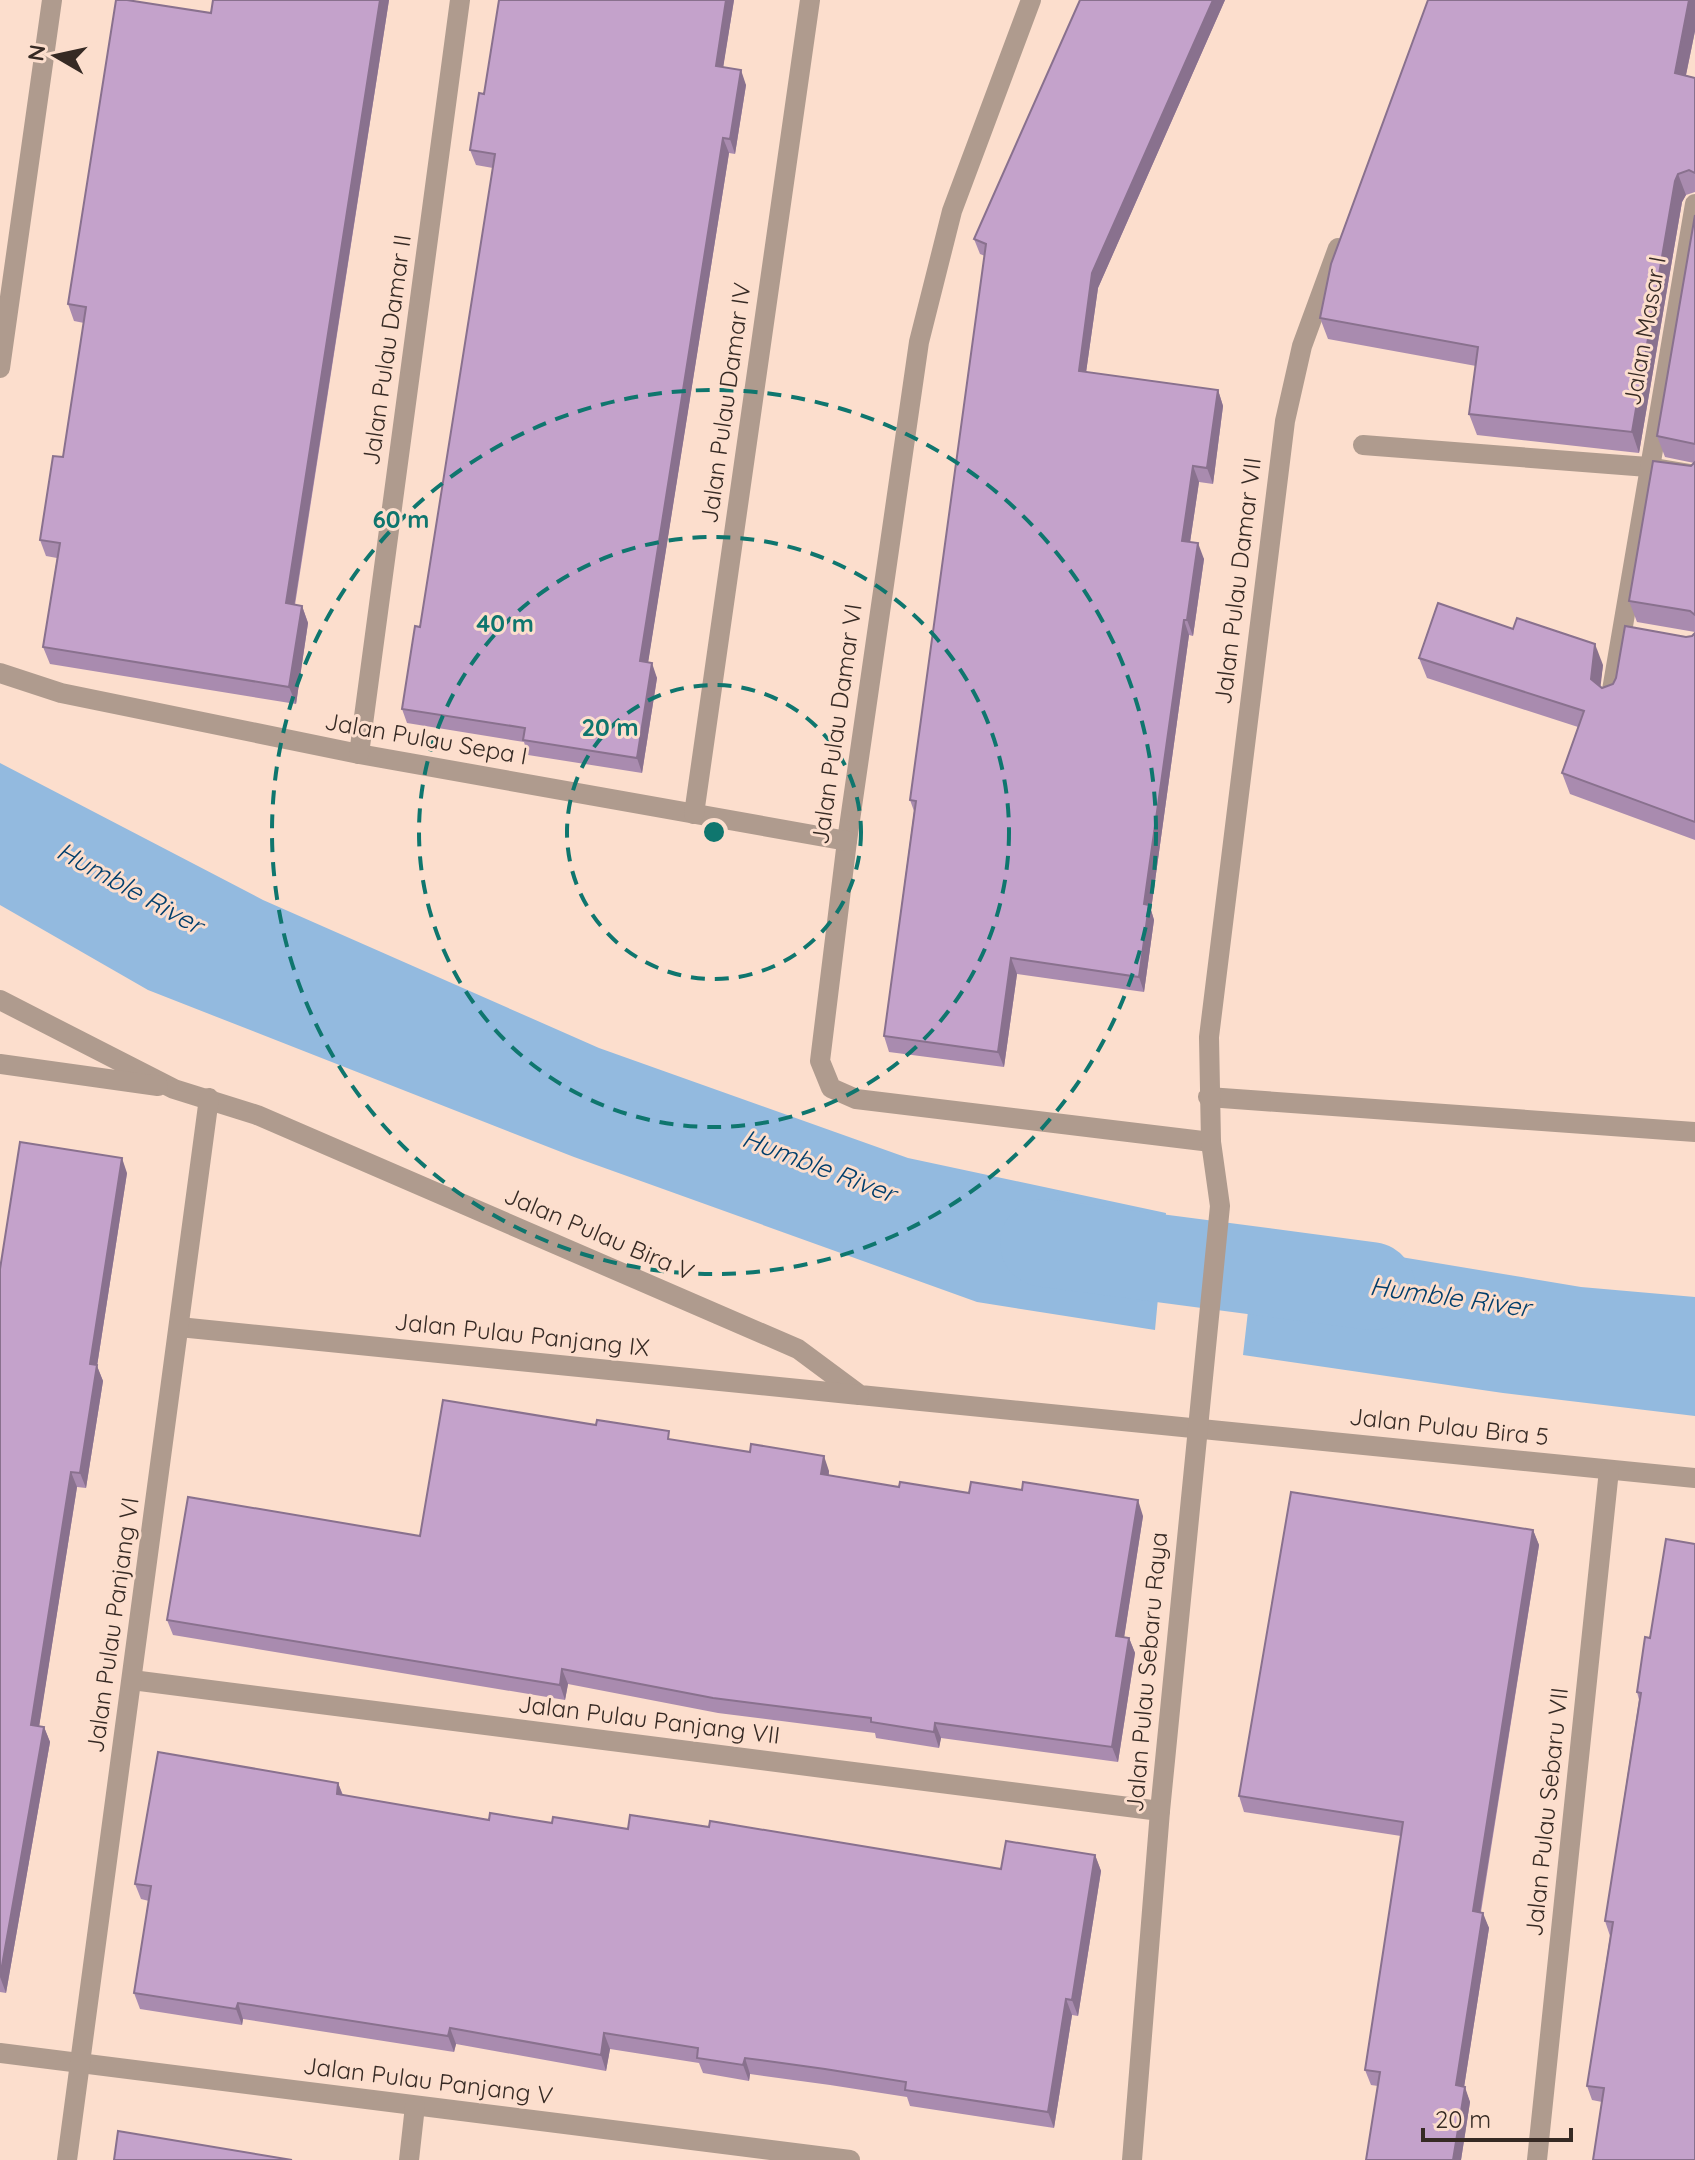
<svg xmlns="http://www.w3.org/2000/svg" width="1695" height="2160" font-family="Quicksand,sans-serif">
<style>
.water{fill:#93badf}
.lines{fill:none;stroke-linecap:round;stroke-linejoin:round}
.river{stroke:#93badf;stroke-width:88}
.minor{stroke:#af9b8e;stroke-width:20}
.wall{fill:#a98baf}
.shaded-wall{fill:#89718e}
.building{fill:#c4a2cb;stroke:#89718e;stroke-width:2}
.ring{fill:none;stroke:#0f766e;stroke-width:4;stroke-dasharray:14 10}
.labels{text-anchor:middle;stroke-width:6;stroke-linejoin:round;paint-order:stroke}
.street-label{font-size:24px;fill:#362a24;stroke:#fcdecd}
.water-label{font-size:26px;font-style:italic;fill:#003e6c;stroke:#fcdecd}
.centre{fill:#0f766e;stroke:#fcdecd;stroke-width:4}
.ring-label{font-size:24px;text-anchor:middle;font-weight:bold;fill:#0f766e;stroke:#fcdecd;stroke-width:6;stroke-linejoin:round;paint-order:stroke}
</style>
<rect width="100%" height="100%" fill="#fcdecd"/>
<!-- water -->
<g class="water">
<polygon points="0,763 263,900 599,1048 908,1158 1166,1213 1155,1330 977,1302 574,1157 148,990 0,905"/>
<polygon points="1257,1233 1581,1287 1695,1297 1695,1416 1503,1393 1243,1355"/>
</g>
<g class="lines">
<!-- river -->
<polyline class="river" points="1044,1243 1371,1286"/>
<!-- minor -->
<g class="minor">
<polyline points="1031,0 952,211 919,342 847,841 820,1061 831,1088 856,1099 1211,1142"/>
<polyline points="0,368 52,0"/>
<polyline points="1363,445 1648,467 1695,475"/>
<polyline points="0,673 61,693 359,754 847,841"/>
<polyline points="1611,696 1695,204"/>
<polyline points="359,754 460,0"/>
<polyline points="694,814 810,0"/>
<polyline points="0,1000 174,1089 257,1115 798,1349 860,1395 1695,1478"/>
<polyline points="0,1064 158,1086"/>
<polyline points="1208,1097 1695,1132"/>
<polyline points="179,1327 859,1395"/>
<polyline points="132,1680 1160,1811"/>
<polyline points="0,2053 850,2160"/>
<polyline points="67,2160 209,1098"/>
<polyline points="409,2160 415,2106"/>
<polyline points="1132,2160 1160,1811 1220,1206 1211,1142 1209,1037 1285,421 1302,346 1338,248"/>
<polyline points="1537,2160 1609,1470"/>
</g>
</g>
<!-- wall -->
<g class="wall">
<polygon points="213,0 389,0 295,605 302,606 308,623 296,704 50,664 43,647 57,558 46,556 40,540 63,457 84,323 74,321 68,304 211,13"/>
<polygon points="499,0 734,0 723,67 746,85 735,154 729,153 648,662 657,678 642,773 528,755 524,742 407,723 402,709 420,627 493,168 476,165 470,150 484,94"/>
<polygon points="1080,0 1225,0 1098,288 1086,372 1218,390 1223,406 1213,484 1199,482 1190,542 1204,559 1193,636 1189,635 1151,910 1154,920 1144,992 1017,974 1004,1067 889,1052 884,1036 914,811 910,800 985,256 980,254 974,239"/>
<polygon points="1695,0 1695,31 1686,75 1695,78 1695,192 1686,195 1682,202 1639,453 1477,435 1469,414 1476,366 1328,339 1320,318"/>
<polygon points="1695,215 1695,632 1637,622 1629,601 1691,466 1694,463 1665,457 1657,436"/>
<polygon points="1695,633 1695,840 1570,794 1562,773 1578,727 1427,678 1419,658 1603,665 1600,686 1602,688 1613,684 1686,637 1692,636"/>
<polygon points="127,1173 97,1366 103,1381 86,1488 77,1487 39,1726 44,1727 50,1742 6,1993 0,1992 0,1269"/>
<polygon points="672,1440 829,1471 829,1475 899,1487 969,1493 1143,1516 1124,1637 1129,1638 1135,1653 1118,1762 941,1738 939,1748 876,1738 875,1733 718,1713 568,1684 565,1700 173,1635 167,1620 420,1536"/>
<polygon points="1533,1530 1539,1545 1481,1912 1489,1928 1464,2087 1470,2102 1461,2160 1366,2160 1378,2086 1371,2085 1365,2070 1401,1836 1244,1812 1239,1796"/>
<polygon points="1666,1539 1602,2102 1592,2100 1587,2086 1610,1936 1605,1921 1639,1700 1637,1692 1650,1638"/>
<polygon points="338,1783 343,1795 489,1820 628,1829 709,1827 1001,1869 1095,1855 1101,1871 1078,2016 1072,2015 1054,2128 910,2106 907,2097 830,2085 750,2074 749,2081 703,2073 699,2063 610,2049 606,2071 456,2044 454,2052 243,2019 242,2025 140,2009 134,1993 149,1901 141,1899 135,1884"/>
</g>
<!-- shaded-wall -->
<g class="shaded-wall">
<polygon points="380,0 389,0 292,620 286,603"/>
<polygon points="726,0 734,0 721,81 716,66"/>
<polygon points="1213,0 1225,0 1098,288 1084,387 1079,371 1092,273"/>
<polygon points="1689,0 1695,0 1695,31 1682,94 1675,73"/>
<polygon points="741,70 746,85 735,154 730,139"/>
<polygon points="723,138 729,153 646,676 640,661"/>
<polygon points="1678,174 1686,195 1682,202 1639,453 1632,432 1675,181"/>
<polygon points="1218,390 1223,406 1213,484 1207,468"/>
<polygon points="1193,466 1199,482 1188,556 1182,541"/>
<polygon points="1198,543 1204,559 1193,636 1187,620"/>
<polygon points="302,606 308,623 296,704 289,687"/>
<polygon points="1184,620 1189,635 1151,910 1154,920 1144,992 1139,977 1144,904"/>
<polygon points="1595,644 1603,665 1599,700 1591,679"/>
<polygon points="652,663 657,678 642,773 637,758"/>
<polygon points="1011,958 1017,974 1004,1067 998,1052"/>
<polygon points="122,1158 127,1173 97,1366 103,1381 86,1488 80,1473 90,1364"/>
<polygon points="824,1456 829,1471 826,1489 821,1474"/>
<polygon points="71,1472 77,1487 37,1740 31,1725"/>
<polygon points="1138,1500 1143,1516 1122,1651 1116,1636"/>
<polygon points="1533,1530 1539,1545 1478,1926 1473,1911"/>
<polygon points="1129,1638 1135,1653 1118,1762 1112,1747"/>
<polygon points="562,1669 568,1684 565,1700 560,1685"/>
<polygon points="935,1723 941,1738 939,1748 934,1732"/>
<polygon points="44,1727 50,1742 6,1993 0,1977"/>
<polygon points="338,1783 344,1799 337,1794"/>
<polygon points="1095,1855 1101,1871 1078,2016 1072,2000"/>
<polygon points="1483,1913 1489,1928 1462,2100 1456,2085"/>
<polygon points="1066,1999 1072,2015 1054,2128 1048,2112"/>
<polygon points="238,2003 243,2019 242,2025 236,2009"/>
<polygon points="450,2028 456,2044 454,2052 448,2036"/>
<polygon points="604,2033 610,2049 606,2071 601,2055"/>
<polygon points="745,2058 750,2074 749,2081 743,2065"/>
<polygon points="1465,2087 1470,2102 1461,2160 1453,2160"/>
</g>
<!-- building -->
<g class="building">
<polygon points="116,0 127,0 211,13 213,0 380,0 286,603 302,606 289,687 43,647 60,543 40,540 53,456 63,457 86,307 68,304"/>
<polygon points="499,0 726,0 716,66 741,70 730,139 723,138 640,661 652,663 637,758 523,740 525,728 402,709 415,626 420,627 495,154 470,150 479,93 484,94"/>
<polygon points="1080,0 1213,0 1092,273 1079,371 1218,390 1207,468 1193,466 1182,541 1198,543 1187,620 1184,620 1144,904 1149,905 1139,977 1011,958 998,1052 884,1036 916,801 910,800 986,244 974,239"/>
<polygon points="1428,0 1689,0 1675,73 1695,78 1695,173 1689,170 1678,174 1675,181 1632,432 1469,414 1478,347 1320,318 1331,264"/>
<polygon points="1695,215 1695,444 1657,436"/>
<polygon points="1653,461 1691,466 1695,462 1695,615 1690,611 1629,601"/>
<polygon points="1438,603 1513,629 1517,618 1595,644 1591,679 1602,688 1613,684 1616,678 1625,626 1686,637 1692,636 1695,633 1695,822 1562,773 1584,711 1419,658"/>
<polygon points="20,1142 122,1158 90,1364 97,1365 80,1473 71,1472 31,1725 44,1727 0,1977 0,1269"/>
<polygon points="443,1400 596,1425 597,1420 669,1431 668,1439 750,1452 751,1444 824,1456 821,1474 899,1487 900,1482 969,1493 971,1482 1022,1490 1023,1482 1138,1500 1116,1636 1129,1638 1112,1747 935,1723 934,1732 871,1722 871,1718 713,1698 562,1669 560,1685 167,1620 188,1497 420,1536"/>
<polygon points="1291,1492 1533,1530 1473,1911 1483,1913 1456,2085 1465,2087 1453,2160 1366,2160 1380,2072 1365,2070 1403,1822 1239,1796"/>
<polygon points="1666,1539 1695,1544 1695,2160 1593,2160 1604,2088 1587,2086 1613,1922 1605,1921 1641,1693 1637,1692 1645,1637 1650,1638"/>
<polygon points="158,1752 338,1783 337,1794 489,1820 490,1813 552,1823 553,1817 628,1829 630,1815 709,1827 710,1821 1001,1869 1006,1841 1095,1855 1072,2000 1066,1999 1048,2112 905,2090 906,2082 825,2069 745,2058 743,2065 697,2058 698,2048 604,2033 601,2055 450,2028 448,2036 238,2003 236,2009 134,1993 151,1886 135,1884"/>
<polygon points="118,2131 292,2160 114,2160"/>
</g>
<!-- distance rings -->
<g class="ring">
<circle cx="714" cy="832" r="147"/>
<circle cx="714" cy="832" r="295"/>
<circle cx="714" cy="832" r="442"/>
</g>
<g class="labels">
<!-- street labels -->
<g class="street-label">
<text transform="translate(1645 331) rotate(-80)" y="8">Jalan Masar I</text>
<text transform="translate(387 350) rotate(-82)" y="8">Jalan Pulau Damar II</text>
<text transform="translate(726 403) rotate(-82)" y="8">Jalan Pulau Damar IV</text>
<text transform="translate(1238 581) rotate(-83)" y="8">Jalan Pulau Damar VII</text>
<text transform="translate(837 724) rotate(-82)" y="8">Jalan Pulau Damar VI</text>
<text transform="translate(426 739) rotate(10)" y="8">Jalan Pulau Sepa I</text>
<text transform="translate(599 1234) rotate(23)" y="8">Jalan Pulau Bira V</text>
<text transform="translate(522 1335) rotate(6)" y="8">Jalan Pulau Panjang IX</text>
<text transform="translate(1449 1427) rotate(6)" y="8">Jalan Pulau Bira 5</text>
<text transform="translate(113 1625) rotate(-82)" y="8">Jalan Pulau Panjang VI</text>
<text transform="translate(1147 1672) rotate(-85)" y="8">Jalan Pulau Sebaru Raya</text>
<text transform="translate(649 1720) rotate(7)" y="8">Jalan Pulau Panjang VII</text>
<text transform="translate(1547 1812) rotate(-84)" y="8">Jalan Pulau Sebaru VII</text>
<text transform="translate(428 2081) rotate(7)" y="8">Jalan Pulau Panjang V</text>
</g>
<!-- water labels -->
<g class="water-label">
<text transform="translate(130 888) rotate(29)" y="9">Humble River</text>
<text transform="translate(819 1166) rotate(21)" y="9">Humble River</text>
<text transform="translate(1450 1297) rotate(8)" y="9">Humble River</text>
</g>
</g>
<circle cx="714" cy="832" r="12" class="centre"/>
<g class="ring-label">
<text x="401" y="528">60 m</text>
<text x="505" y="632">40 m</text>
<text x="610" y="736">20 m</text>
</g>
<!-- north arrow -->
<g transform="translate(56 56) rotate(279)" stroke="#fcdecd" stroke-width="6" paint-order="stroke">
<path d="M0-6L14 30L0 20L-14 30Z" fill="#362a24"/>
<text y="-12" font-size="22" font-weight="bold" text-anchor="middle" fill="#362a24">N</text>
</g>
<!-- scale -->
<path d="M1423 2128v12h148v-12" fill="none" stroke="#362a24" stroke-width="4"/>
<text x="1435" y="2128" font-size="24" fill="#362a24" stroke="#fcdecd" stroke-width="6" paint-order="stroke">20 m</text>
</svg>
